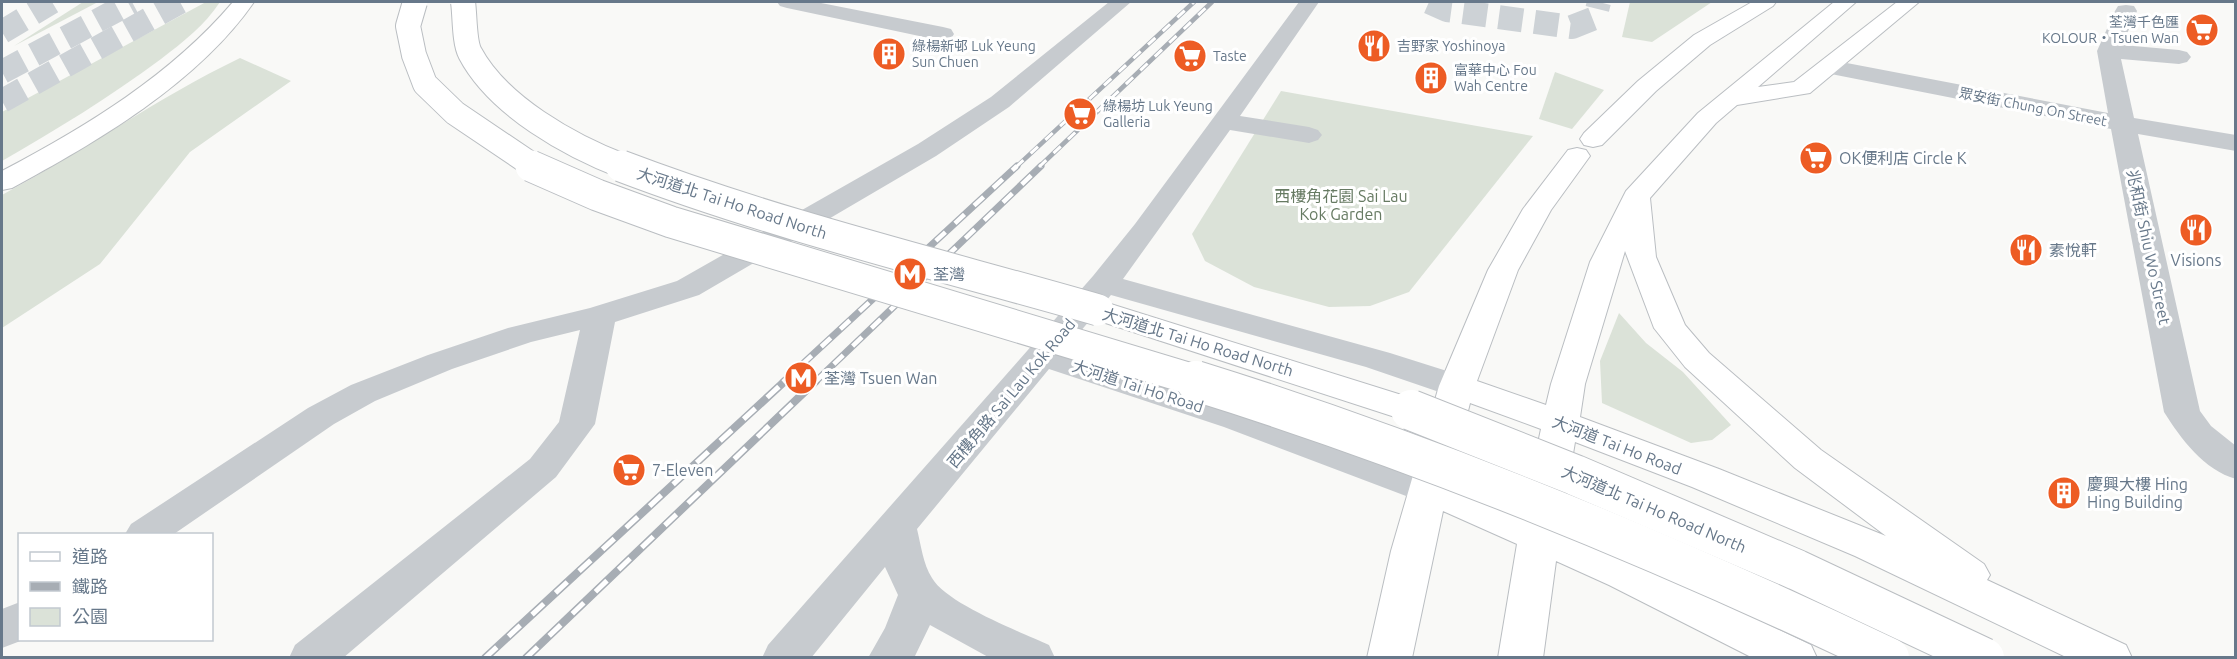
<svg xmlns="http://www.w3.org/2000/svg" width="2237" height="659" font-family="Ubuntu,'Noto Sans TC',sans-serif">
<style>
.green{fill:#dbe2d8}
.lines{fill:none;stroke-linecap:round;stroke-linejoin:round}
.minor-tunnel{stroke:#cdd2d6;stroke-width:24;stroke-dasharray:24 12;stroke-linecap:butt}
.highway-tunnel{stroke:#cdd2d6;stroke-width:24;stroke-dasharray:24 12;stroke-linecap:butt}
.major-casing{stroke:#babec2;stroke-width:2}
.highway-casing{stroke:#b9bdc0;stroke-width:2}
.minor{fill:#c7cbcf;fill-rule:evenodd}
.major{fill:#fff;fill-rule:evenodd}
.highway{fill:#fff;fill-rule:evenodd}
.rail-far2-casing{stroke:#a7adb4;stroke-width:4.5}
.rail-far1-casing{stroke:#a7adb4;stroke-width:7}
.rail-casing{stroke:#a7adb4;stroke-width:8}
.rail-far2{stroke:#fff;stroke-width:3;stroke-dasharray:10;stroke-linecap:butt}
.rail-far1{stroke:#fff;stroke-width:4.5;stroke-dasharray:13;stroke-linecap:butt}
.rail{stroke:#fff;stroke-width:5;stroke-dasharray:16;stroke-linecap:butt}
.major-bridge-far2-casing{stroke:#babec2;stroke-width:26;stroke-linecap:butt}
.major-bridge-far1-casing{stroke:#babec2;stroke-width:33;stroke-linecap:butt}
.major-bridge-casing{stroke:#babec2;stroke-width:42;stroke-linecap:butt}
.major-bridge-far2{stroke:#fff;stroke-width:24}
.major-bridge-far1{stroke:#fff;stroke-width:31}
.major-bridge{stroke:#fff;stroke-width:40}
.labels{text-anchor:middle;stroke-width:6;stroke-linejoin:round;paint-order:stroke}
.far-poi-label{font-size:14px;fill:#67788a;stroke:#fff;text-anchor:start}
.far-street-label{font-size:14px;fill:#67788a;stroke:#fff}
.poi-label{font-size:16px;fill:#67788a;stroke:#fff;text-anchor:start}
.park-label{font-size:16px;fill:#667a62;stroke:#fff}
.street-label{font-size:16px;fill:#67788a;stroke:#fff}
</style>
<rect width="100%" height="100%" fill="#f9f9f7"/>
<!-- green -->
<g class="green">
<polygon points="83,2 98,2 14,46"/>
<path d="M206 2H220C205 25 183 42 161 59 110 97 56 130 2 161V112Z"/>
<polygon points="1630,2 1712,2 1652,42 1622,37"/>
<path d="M240 58 291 81 190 152 100 264 2 328V195C82 152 157 98 240 58Z"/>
<polygon points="1555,72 1604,90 1572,129 1539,119"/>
<polygon points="1281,91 1533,136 1409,292 1370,306 1329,307 1254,287 1205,261 1192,234"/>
<polygon points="1619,313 1646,343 1683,372 1731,425 1712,440 1691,443 1602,403 1600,361"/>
</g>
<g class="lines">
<!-- minor-tunnel -->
<polyline class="minor-tunnel" points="1429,2 1447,10 1572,27 1595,18 1599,2"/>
<!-- highway-tunnel -->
<g class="highway-tunnel">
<polyline points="2,32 52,2"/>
<polyline points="2,72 132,2"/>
<polyline points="2,101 180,2"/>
</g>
<defs>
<g id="major">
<polygon points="1752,2 1776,2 1773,6 1710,45 1656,91 1602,145 1593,147 1584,145 1580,139 1584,133 1638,81 1694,35"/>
<path d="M1834 2H1856L1758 87 1794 82 1897 2H1919L1810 93 1737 105 1716 123 1650 198 1656 257 1685 325 1709 353 1821 450 1984 564 1990 575 1987 580 2126 645 2132 658H2068L1855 556 1692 487 1575 442 1560 530 1639 563 1811 645 1817 658H1753L1609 585 1556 561 1543 658H1498L1517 544 1443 511 1412 658H1367L1391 551 1439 386 1488 270 1523 209 1568 150 1577 148 1586 150 1590 156 1551 210 1518 270 1477 381 1546 405 1551 384 1590 262 1626 191 1698 113ZM1625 251 1654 328 1685 367 1795 468 1886 536 1719 469 1580 417 1585 384ZM1470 403 1541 429 1523 514 1450 483Z"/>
<polygon points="1098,300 1424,402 1429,410 1424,418 1411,422 1398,418 1087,317 1082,310 1087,303"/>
</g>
<path id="highway" d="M233 2H254C198 83 97 142 12 188L2 190V171C86 127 171 75 233 2Z"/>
</defs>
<!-- major casing -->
<use href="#major" class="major-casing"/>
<!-- highway casing -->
<use href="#highway" class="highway-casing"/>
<!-- minor -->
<g class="minor">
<polygon points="777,2 816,2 943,27 951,29 954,34 951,39 943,41 787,8 780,6"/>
<polygon points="1109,2 1131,2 1009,107 936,156 699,295 615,322 595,424 556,477 343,658 289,658 295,645 530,459 559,422 580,330 531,342 452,369 375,401 334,424 174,534 125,534 131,524 308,408 351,385 428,355 508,328 590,308 677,281 918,144 991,97"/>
<path d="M1299 2H1319L1240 116 1309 127 1318 130 1322 135 1318 140 1309 143 1230 130 1123 279 1390 353 1469 378 1475 386 1469 394 1457 397 1445 394 1366 367 1111 295 1064 351 1250 410 1442 479 1447 489 1442 499 1428 502 1414 499 1224 427 1049 369 917 529C921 545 923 564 932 578 947 604 1021 632 1049 645L1055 658H990L930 625 914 658H868L885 628 898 595 885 567 811 658H762L768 645 1093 276 1135 224Z"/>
<path d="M2126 5 2134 6 2137 11 2122 45 2179 50 2187 52 2191 57 2187 62 2179 64 2121 59 2134 118 2236 135V151L2138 134 2200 411 2211 426 2236 446V479C2204 470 2181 439 2164 412L2111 129 1831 74 1823 72 1819 67 1823 62 1831 60 2108 113 2097 51 2115 11 2118 6Z"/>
<polygon points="20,602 20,640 23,640 2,648 2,609"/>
</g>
<!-- major -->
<use href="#major" class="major"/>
<!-- highway -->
<use href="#highway" class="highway"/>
<defs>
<g id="rail-far2">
<polyline points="1016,167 1194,2"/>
<polyline points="1039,167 1212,2"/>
</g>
<g id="rail-far1">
<polyline points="783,382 1017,166"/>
<polyline points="815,382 1041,166"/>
</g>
<g id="rail">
<polyline points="485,658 785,381"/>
<polyline points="526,658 816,381"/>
</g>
</defs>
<!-- rail-far2 casing -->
<use href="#rail-far2" class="rail-far2-casing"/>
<!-- rail-far1 casing -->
<use href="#rail-far1" class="rail-far1-casing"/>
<!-- rail casing -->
<use href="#rail" class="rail-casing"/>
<!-- rail-far2 -->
<use href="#rail-far2" class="rail-far2"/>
<!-- rail-far1 -->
<use href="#rail-far1" class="rail-far1"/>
<!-- rail -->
<use href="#rail" class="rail"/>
<defs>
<g id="major-bridge-far2">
<polyline points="415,2 408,26 414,55 425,84 455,113 535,167"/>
<path d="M463 2C465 15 464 42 470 53 498 106 570 146 625 167"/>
</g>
<g id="major-bridge-far1">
<polyline points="531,166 597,195 671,222 1201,382"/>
<path d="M621 166C776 225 938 264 1098 310"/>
</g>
<g id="major-bridge">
<path d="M1196 381C1434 455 1664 551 1889 658"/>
<polyline points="1411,410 1575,475 1797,570 1984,658"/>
</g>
</defs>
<!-- major-bridge-far2 casing -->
<use href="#major-bridge-far2" class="major-bridge-far2-casing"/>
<!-- major-bridge-far1 casing -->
<use href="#major-bridge-far1" class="major-bridge-far1-casing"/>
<!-- major-bridge casing -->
<use href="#major-bridge" class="major-bridge-casing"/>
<!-- major-bridge-far2 -->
<use href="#major-bridge-far2" class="major-bridge-far2"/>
<!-- major-bridge-far1 -->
<use href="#major-bridge-far1" class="major-bridge-far1"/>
<!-- major-bridge -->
<use href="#major-bridge" class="major-bridge"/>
</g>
<!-- icons -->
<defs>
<symbol id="supermarket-disc" viewBox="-11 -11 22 22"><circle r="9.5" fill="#ed5c24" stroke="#fff"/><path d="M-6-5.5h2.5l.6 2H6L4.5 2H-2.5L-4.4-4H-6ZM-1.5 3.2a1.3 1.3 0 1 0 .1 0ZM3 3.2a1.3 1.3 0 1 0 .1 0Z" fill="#fff"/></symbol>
<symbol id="restaurant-disc" viewBox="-11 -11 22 22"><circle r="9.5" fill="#ed5c24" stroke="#fff"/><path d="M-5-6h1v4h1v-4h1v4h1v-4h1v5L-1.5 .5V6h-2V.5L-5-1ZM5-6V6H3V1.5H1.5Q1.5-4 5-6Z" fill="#fff"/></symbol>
<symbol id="building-disc" viewBox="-11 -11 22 22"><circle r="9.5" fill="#ed5c24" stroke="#fff"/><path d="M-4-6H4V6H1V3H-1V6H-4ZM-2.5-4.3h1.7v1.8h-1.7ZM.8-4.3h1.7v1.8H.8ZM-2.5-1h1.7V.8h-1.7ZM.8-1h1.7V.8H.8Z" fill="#fff"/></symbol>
<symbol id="metro-disc" viewBox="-11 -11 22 22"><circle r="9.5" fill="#ed5c24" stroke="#fff"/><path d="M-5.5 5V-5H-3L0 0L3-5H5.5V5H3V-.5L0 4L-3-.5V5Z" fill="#fff"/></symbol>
</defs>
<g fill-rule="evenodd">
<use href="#supermarket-disc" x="2183" y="11" width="38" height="38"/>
<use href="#restaurant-disc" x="1355" y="27" width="38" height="38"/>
<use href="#building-disc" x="870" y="35" width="38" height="38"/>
<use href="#supermarket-disc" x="1171" y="37" width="38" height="38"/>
<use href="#building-disc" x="1412" y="59" width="38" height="38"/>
<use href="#supermarket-disc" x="1061" y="95" width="38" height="38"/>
<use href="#supermarket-disc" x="1797" y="139" width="38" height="38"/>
<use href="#restaurant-disc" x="2177" y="211" width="38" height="38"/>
<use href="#restaurant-disc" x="2007" y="231" width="38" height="38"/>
<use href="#metro-disc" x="891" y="255" width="38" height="38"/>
<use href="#metro-disc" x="782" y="359" width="38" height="38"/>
<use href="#supermarket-disc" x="610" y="451" width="38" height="38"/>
<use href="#building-disc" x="2045" y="474" width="38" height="38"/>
</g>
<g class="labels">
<!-- far-poi labels -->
<g class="far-poi-label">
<text x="2179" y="27" text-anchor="end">荃灣千色匯<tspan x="2179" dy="16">KOLOUR‧Tsuen Wan</tspan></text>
<text x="912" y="51">綠楊新邨 Luk Yeung<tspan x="912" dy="16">Sun Chuen</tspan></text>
<text x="1397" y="51">吉野家 Yoshinoya</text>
<text x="1213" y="61">Taste</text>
<text x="1454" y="75">富華中心 Fou<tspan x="1454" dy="16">Wah Centre</tspan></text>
<text x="1103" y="111">綠楊坊 Luk Yeung<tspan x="1103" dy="16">Galleria</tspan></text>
</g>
<!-- far-street labels -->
<g class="far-street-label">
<text transform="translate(2033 107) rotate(11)" y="5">眾安街 Chung On Street</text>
</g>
<!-- poi labels -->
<g class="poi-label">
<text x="1839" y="164">OK便利店 Circle K</text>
<text x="2049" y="256">素悅軒</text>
<text x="2196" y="266" text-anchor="middle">Visions</text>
<text x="933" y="280">荃灣</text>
<text x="824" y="384">荃灣 Tsuen Wan</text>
<text x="652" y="476">7-Eleven</text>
<text x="2087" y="490">慶興大樓 Hing<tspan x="2087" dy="18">Hing Building</tspan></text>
</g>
<!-- park labels -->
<g class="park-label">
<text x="1341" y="202">西樓角花園 Sai Lau<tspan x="1341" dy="18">Kok Garden</tspan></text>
</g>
<!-- street labels -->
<g class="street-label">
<text transform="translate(732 203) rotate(18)" y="6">大河道北 Tai Ho Road North</text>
<text transform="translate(2149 247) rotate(78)" y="6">兆和街 Shiu Wo Street</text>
<text transform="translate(1198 342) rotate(17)" y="6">大河道北 Tai Ho Road North</text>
<text transform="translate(1138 386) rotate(18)" y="6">大河道 Tai Ho Road</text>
<text transform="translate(1011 393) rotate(-50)" y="6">西樓角路 Sai Lau Kok Road</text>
<text transform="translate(1617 445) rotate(21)" y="6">大河道 Tai Ho Road</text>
<text transform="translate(1654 509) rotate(23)" y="6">大河道北 Tai Ho Road North</text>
</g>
</g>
<!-- border -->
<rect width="2237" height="659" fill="none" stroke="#67788a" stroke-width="6"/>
<!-- legend -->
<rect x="18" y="533" width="195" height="108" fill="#ffffff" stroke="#c2c9d0" stroke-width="1.5"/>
<rect x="30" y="552" width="30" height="9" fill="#ffffff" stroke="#c2c9d0" stroke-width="1.5"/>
<text x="72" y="563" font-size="18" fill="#67788a">道路</text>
<rect x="30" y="582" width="30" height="9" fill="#a7adb4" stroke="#c2c9d0" stroke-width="1.5"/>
<text x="72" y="593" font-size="18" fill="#67788a">鐵路</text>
<rect x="30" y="608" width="30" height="18" fill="#dbe2d8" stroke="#c2c9d0" stroke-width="1.5"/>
<text x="72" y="623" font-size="18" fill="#67788a">公園</text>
</svg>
